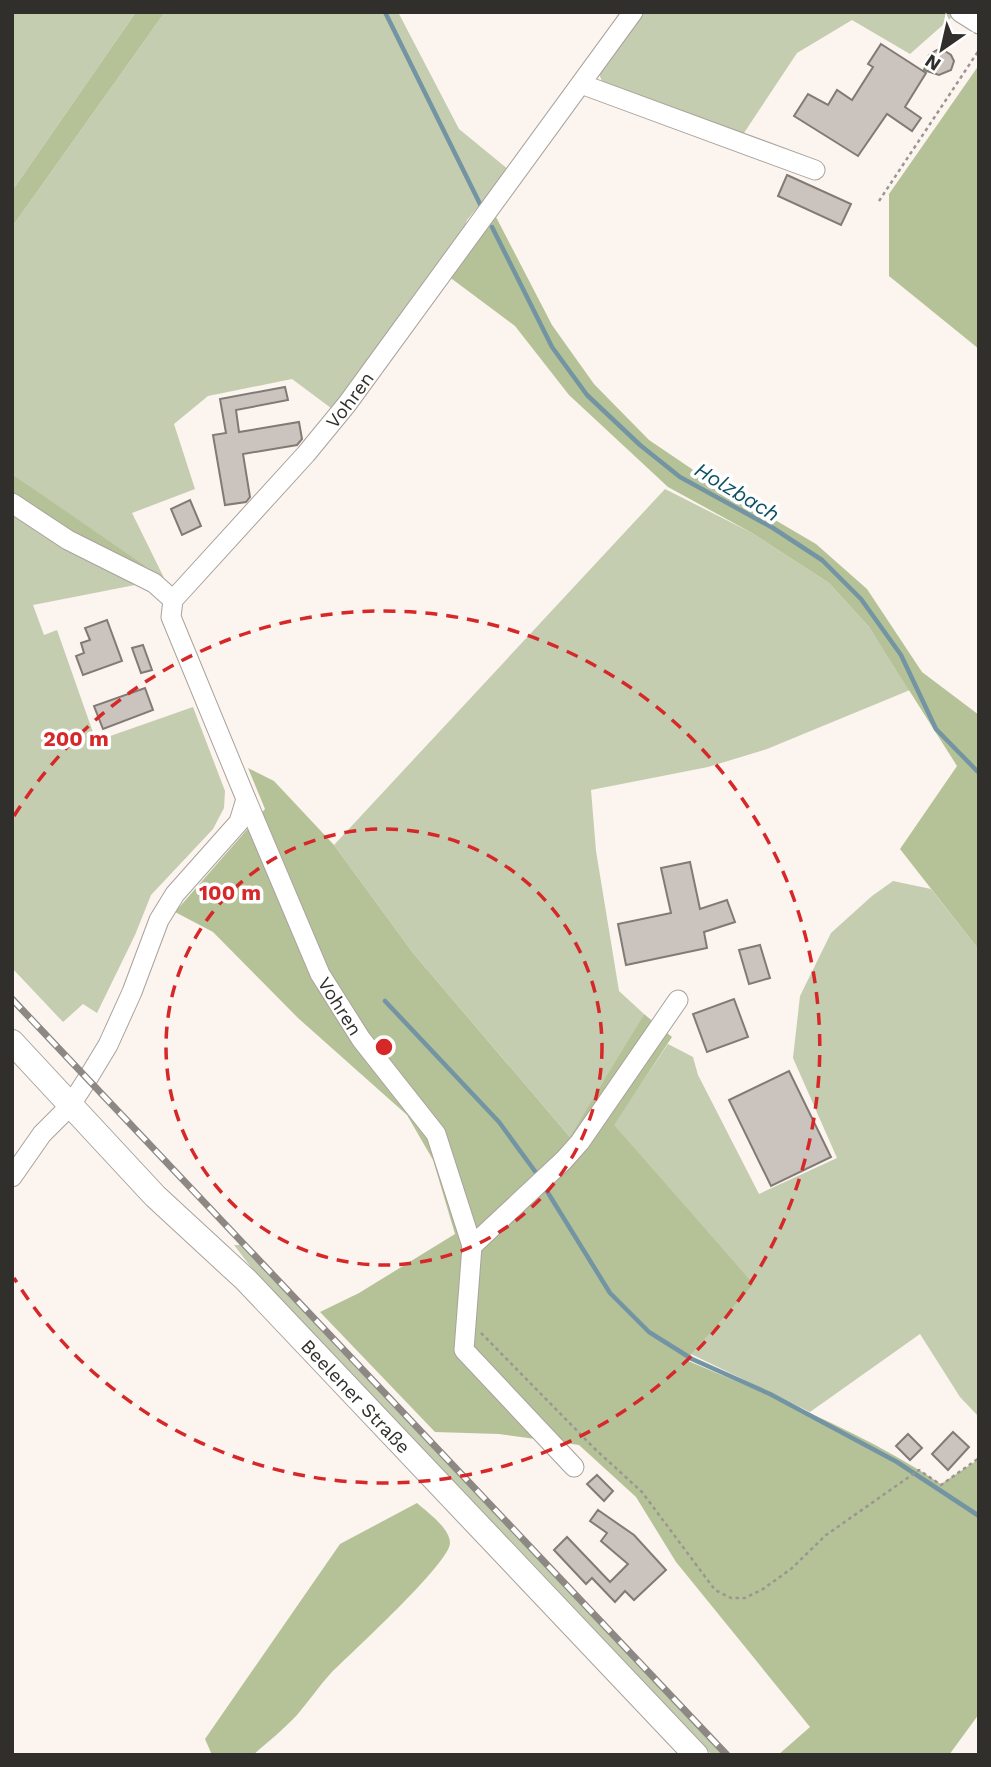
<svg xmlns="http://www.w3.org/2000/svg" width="991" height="1767" font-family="'Work Sans',sans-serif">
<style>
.green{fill:#c4cdaf}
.forest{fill:#b5c298}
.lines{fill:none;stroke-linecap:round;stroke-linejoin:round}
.stream{stroke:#7394a2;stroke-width:4.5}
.building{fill:#cbc3bd;stroke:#817a75;stroke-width:2}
.minor-casing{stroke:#a9a29d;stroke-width:21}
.major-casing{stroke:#a9a29d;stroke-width:26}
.path{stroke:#9b9691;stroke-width:2.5;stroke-dasharray:3.5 3.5;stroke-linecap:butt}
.minor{stroke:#fff;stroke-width:19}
.major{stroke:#fff;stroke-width:24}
.rail-casing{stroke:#8d8883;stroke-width:7}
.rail{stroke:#fff;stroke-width:4.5;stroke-dasharray:13;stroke-linecap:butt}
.ring{fill:none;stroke:#d62828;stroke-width:3.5;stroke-dasharray:12 9}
.labels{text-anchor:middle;stroke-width:7;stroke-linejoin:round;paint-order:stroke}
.street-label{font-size:19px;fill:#312f2c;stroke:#fff}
.water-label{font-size:21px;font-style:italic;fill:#0e5065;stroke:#fff}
.centre{fill:#d62828;stroke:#fff;stroke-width:3.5}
.ring-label{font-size:21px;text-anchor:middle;font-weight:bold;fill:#d62828;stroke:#fff;stroke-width:7;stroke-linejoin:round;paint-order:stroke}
</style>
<rect width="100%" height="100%" fill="#fcf4ee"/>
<!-- green -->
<g class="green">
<polygon points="12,12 136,12 12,191"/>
<polygon points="165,12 398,12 459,129 509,170 467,220 462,237 335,411 292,379 208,396 174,424 195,489 132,513 167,584 12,474 12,227"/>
<polygon points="642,12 946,12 953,16 910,54 852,20 797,53 742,136 604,86 599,74"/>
<polygon points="665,489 752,533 829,583 869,627 910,690 767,749 708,767 591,790 596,851 619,991 644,1014 571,1138 413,953 334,845"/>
<polygon points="12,510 63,544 135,585 33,605 44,635 57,630 96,741 193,707 225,791 224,808 213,829 151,895 135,935 97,1013 83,1004 63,1022 12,968"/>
<polygon points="893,881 931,889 979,950 979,1417 960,1397 920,1334 810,1412 691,1354 754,1284 613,1125 668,1044 693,1057 698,1075 759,1194 837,1158 793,1058 800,996 831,933 872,896"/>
<polygon points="234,1245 240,1245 723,1755 712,1755 254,1271"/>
</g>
<!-- forest -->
<g class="forest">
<polygon points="136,12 165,12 12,227 12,191"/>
<polygon points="979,65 979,349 889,276 889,194"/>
<polygon points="496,217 552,325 594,384 649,440 714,484 816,544 867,589 922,672 979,715 979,950 900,849 957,766 869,627 829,583 752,533 668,487 569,395 515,326 448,276"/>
<polygon points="12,474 145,566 143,573 73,538 12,496"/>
<path d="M248 768 274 781 334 845 413 953 570 1137 644 1014 672 1037 614 1125 754 1284 686 1360C773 1397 861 1431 941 1484L979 1459V1714L949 1755H778L810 1727 676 1562 636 1497 579 1445 499 1434 435 1432 320 1312 359 1293 455 1234 433 1160 407 1115 298 1018 213 932 175 912 265 809Z"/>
<path d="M417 1503C427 1512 450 1528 450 1543 450 1563 350 1654 331 1673 319 1686 309 1701 297 1715 284 1729 268 1742 253 1755H212L205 1739 340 1544Z"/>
</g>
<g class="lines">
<!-- stream -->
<g class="stream">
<polyline points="385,12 481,206"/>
<polyline points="492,227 552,347 587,395 640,445 680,477 773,528 822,560 861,599 901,655 936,729 978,772"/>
<polyline points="385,1001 499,1122 537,1174"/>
<polyline points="545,1188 610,1293 649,1332 692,1359 770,1394 897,1462 979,1516"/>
</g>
</g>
<!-- building -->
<g class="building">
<polygon points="881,44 926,73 905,107 921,118 912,131 887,114 858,156 794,116 808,94 828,105 837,90 852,100 873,67 868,64"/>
<polygon points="942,49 951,55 954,61 951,70 939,75 924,70 929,55 937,50"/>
<polygon points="787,175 851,204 841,225 778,196"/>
<polygon points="285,387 288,400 236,410 239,432 299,422 302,439 297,445 243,454 250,497 246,502 225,505 213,435 226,433 220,399"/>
<polygon points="190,500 201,526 182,535 171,509"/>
<polygon points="107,620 122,661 83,675 76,656 84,653 81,643 90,640 85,628"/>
<polygon points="143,645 152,670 141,673 132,648"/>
<polygon points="145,688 153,710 103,729 94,706"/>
<polygon points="690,862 700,909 727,900 735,922 704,932 707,948 626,965 618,924 671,913 661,868"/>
<polygon points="760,945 770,978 749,984 739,950"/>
<polygon points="734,999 748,1037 707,1052 693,1014"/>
<polygon points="789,1071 831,1157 771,1186 729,1100"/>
<polygon points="953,1432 969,1447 948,1470 932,1454"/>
<polygon points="908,1434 922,1448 910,1460 896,1446"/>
<polygon points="597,1475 613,1491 604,1501 587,1484"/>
<polygon points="598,1510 634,1535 666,1570 634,1600 625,1591 615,1602 592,1578 586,1584 554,1550 567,1537 610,1582 628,1564 601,1541 607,1533 590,1521"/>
</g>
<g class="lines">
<defs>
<g id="minor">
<polyline points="960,12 979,24"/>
<polyline points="581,84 815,170"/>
<polyline points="12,503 68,540 154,583 173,600"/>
<path id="s1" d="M246 799 320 974 361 1039 436 1134 472 1246"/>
<path id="s2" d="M12 1177 42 1134 70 1106 88 1078 108 1045 132 992 159 920 175 894 239 822 246 799 171 617 173 600 306 454 347 404 633 12"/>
<polyline points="574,1467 464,1350 472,1246 564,1160 580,1142 678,1000"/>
</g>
<g id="major">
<path id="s3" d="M12 1042 155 1196 246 1280 696 1755"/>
</g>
</defs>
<!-- minor casing -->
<use href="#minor" class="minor-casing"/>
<!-- major casing -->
<use href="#major" class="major-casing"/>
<!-- path -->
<g class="path">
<polyline points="879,201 979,50"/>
<polyline points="481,1333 595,1449 642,1492 715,1590 731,1598 745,1598 763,1589 791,1569 826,1535 919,1470 941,1485 979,1458"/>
</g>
<!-- minor -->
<use href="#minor" class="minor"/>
<!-- major -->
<use href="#major" class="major"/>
<defs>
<polyline id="rail" points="12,999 727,1755"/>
</defs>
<!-- rail casing -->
<use href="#rail" class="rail-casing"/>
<!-- rail -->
<use href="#rail" class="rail"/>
</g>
<!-- distance rings -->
<g class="ring">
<circle cx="384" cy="1047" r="218"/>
<path d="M14 816A436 436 0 1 1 14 1278"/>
</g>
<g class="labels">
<!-- street labels -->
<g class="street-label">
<text dy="7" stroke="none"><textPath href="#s2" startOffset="931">Vohren</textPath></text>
<text dy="7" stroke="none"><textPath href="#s1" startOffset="228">Vohren</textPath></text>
<text dy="7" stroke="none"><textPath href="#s3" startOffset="494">Beelener Straße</textPath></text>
</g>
<!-- water labels -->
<g class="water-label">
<text transform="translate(737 492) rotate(31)" y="7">Holzbach</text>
</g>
</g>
<circle cx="384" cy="1047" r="10" class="centre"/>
<g class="ring-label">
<text x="76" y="746">200 m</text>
<text x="230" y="900">100 m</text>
</g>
<!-- border -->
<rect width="991" height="1767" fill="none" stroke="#312f2c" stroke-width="28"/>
<!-- north arrow -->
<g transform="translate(942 49) rotate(214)" stroke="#ffffff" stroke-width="5" paint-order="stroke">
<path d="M0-5L12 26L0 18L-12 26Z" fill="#312f2c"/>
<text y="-10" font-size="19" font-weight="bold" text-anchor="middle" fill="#312f2c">N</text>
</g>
</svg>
